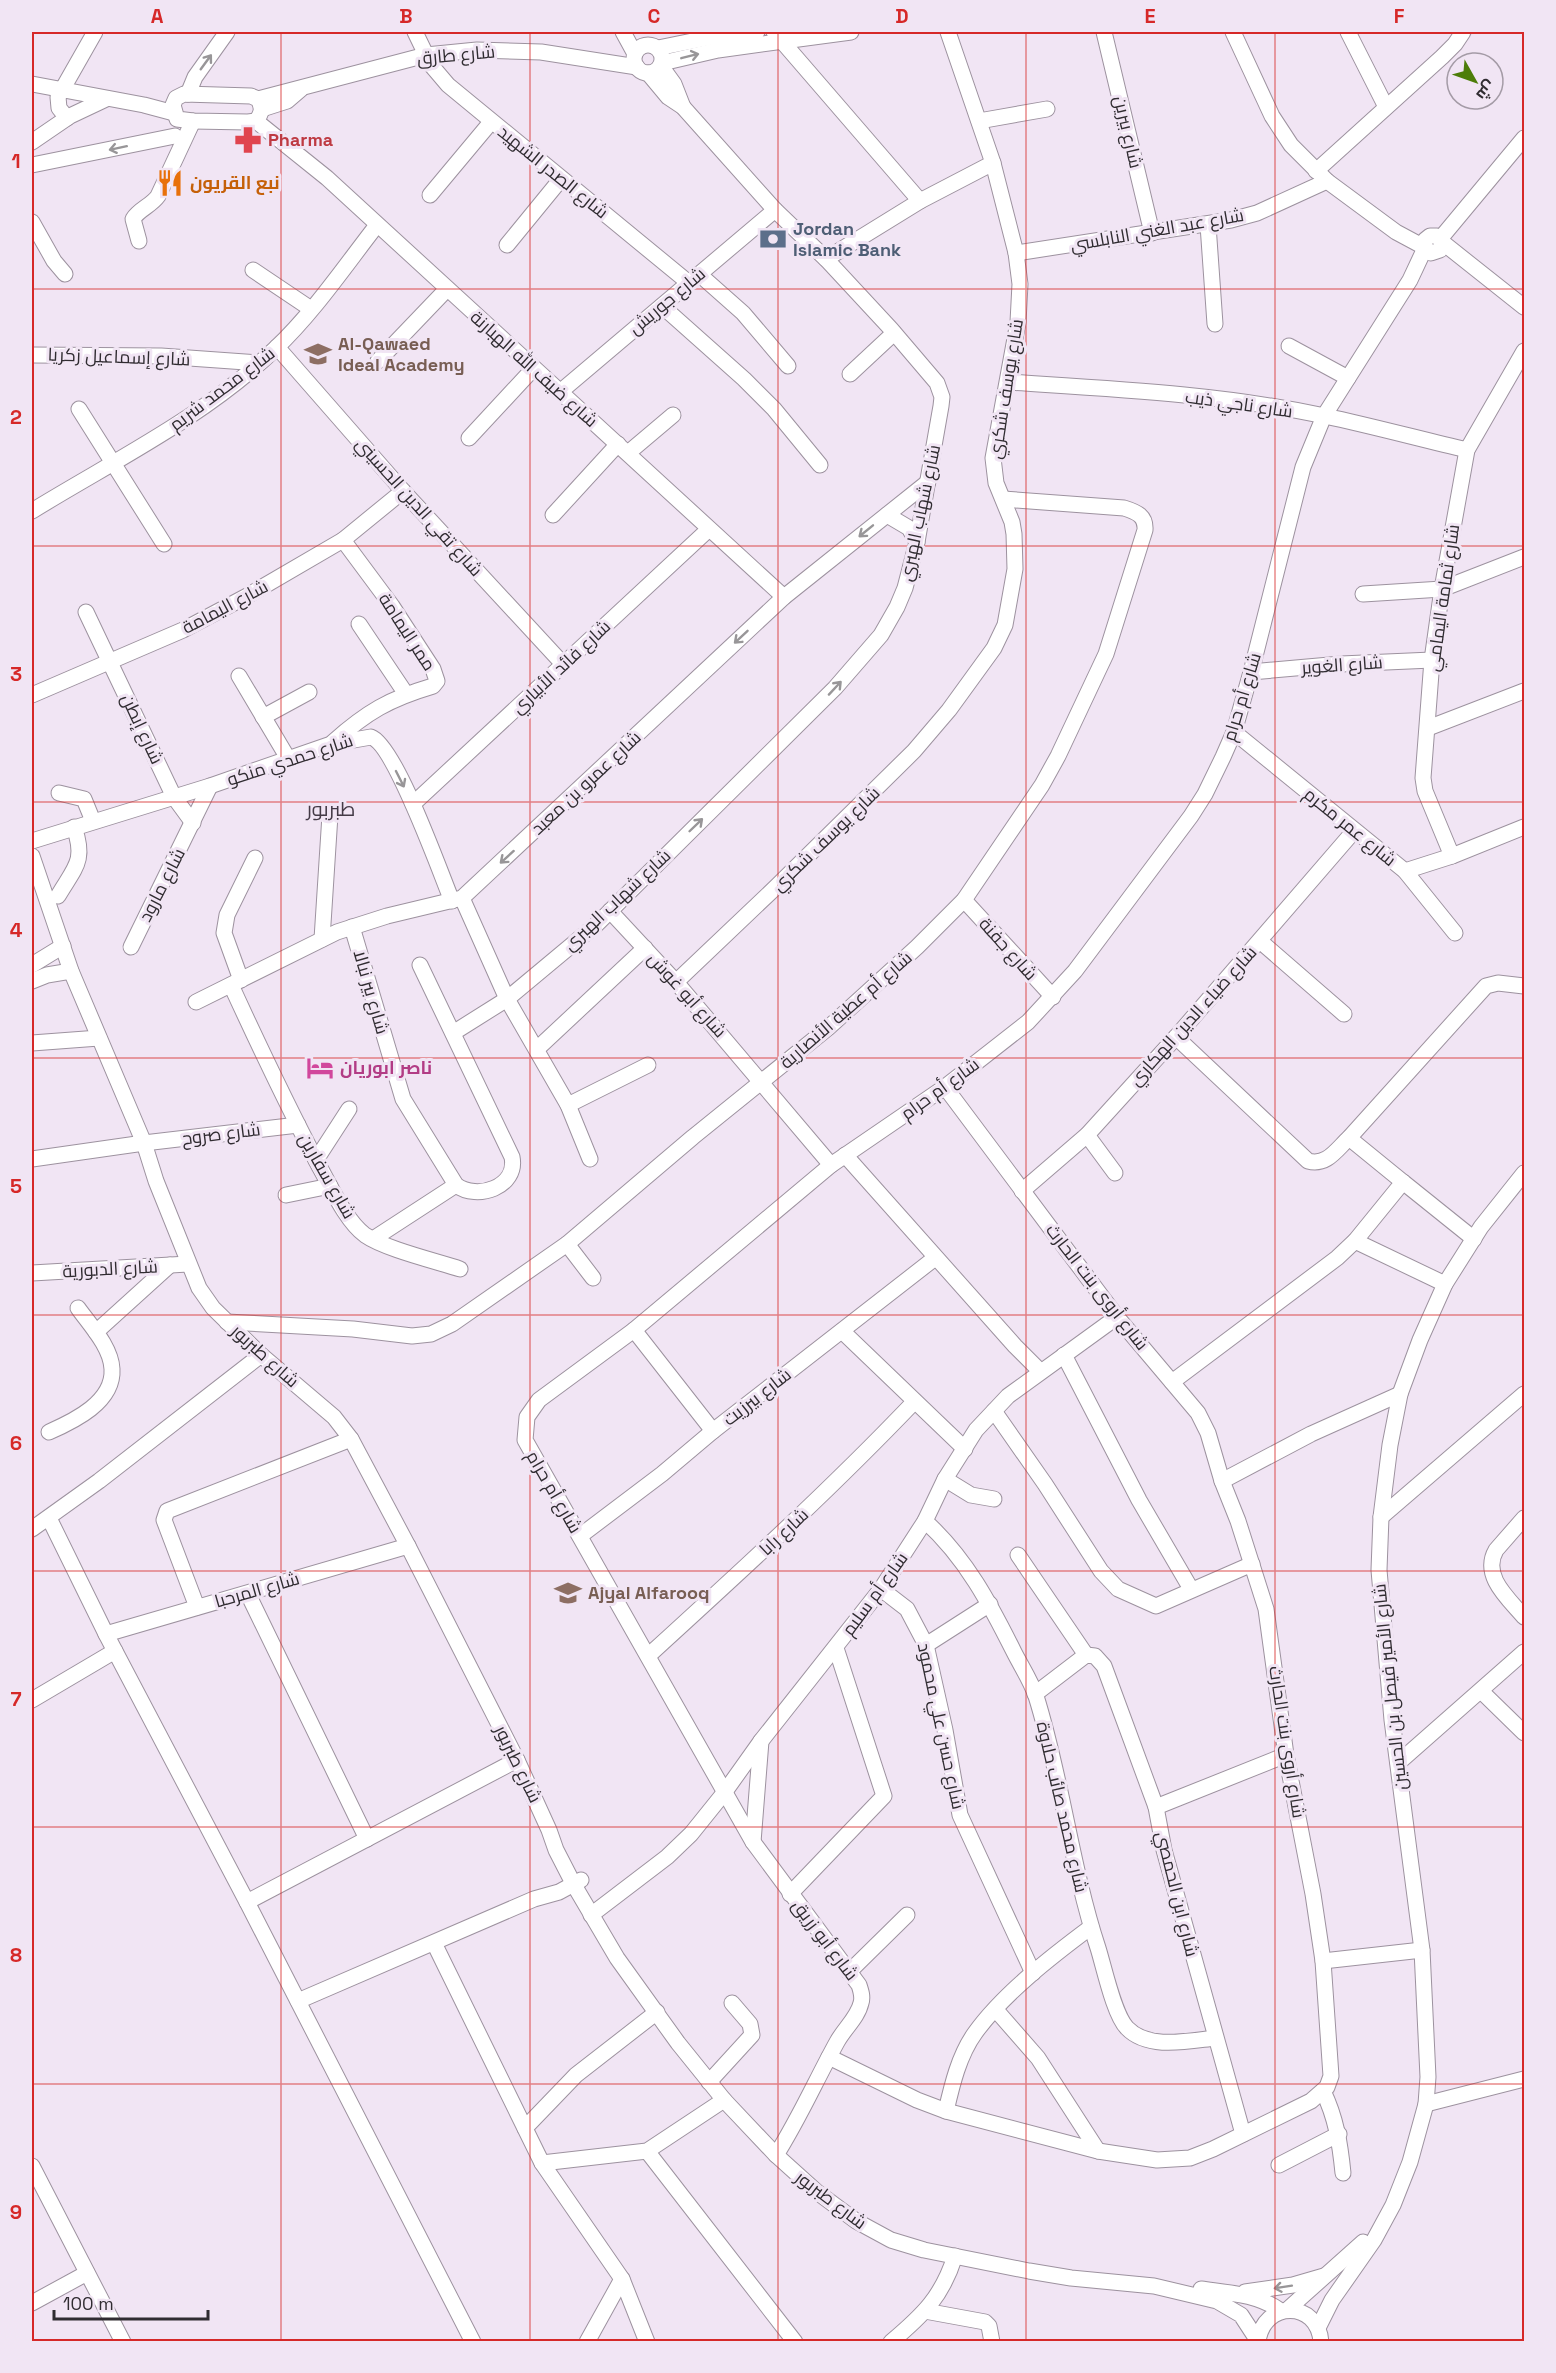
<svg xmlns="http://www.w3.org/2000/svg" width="1556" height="2373" font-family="'Space Grotesk',Cairo,sans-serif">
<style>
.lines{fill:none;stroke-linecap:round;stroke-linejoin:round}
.minor-casing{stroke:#9d929f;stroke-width:17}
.minor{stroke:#fff;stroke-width:15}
.oneway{stroke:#989698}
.grid{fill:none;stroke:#d62828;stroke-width:1.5;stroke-opacity:0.55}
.labels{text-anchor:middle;stroke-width:6;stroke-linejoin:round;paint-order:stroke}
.street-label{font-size:18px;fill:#302c31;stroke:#f1e5f4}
.health-label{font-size:18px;font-weight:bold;fill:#be3a42;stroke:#f1e5f4;text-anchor:start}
.food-label{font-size:18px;font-weight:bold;fill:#c56008;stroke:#f1e5f4;text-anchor:start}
.service-label{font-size:18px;font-weight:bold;fill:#4e5e75;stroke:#f1e5f4;text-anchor:start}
.education-label{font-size:18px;font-weight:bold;fill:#785e54;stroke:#f1e5f4;text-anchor:start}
.hotel-label{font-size:18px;font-weight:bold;fill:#b23c85;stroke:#f1e5f4;text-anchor:start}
.neighbourhood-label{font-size:20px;fill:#443a46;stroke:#f1e5f4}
.neatline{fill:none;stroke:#d62828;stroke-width:2}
.grid-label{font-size:20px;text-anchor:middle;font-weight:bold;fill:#d62828}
</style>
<rect width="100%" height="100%" fill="#f1e5f4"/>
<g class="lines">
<defs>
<g id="minor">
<polyline points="415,32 431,65 448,85 689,283"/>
<polyline points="623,32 635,54"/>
<polyline points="774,32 920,201"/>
<polyline points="1104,32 1152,233"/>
<polyline points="1233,32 1272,116 1291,145 1327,181 1396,232 1424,247 1431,253 1440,250 1442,242 1437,236 1430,236 1425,240 1424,247"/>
<polyline points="1348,32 1386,107"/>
<circle cx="648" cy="59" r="14"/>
<polyline points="658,48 712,37 757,32"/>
<polyline points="662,63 718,50 851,32"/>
<polyline points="661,66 674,84 683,107"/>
<polyline points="32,84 144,105 174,113"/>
<path d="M184 94 251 96 258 99C263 108 262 113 256 121L248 122 193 121 177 119 173 105 176 98Z"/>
<polyline points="188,94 195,77 227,32"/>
<polyline points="258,99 426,55 477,50 541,52 637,67"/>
<polyline points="262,109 287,101 301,89"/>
<polyline points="67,118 59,108 58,97 95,32"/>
<polyline points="256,121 327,178 784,597"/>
<polyline points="979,121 1047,109"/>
<polyline points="32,142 70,116 106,99"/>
<polyline points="32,165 175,136"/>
<polyline points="1316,171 1442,57 1455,44 1463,32"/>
<polyline points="430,195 491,122"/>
<polyline points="32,222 54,261 65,274"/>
<polyline points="1208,225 1215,324"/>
<polyline points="1440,239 1524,138"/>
<path d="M139 241 133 219C139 209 151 206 158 196L193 121"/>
<polyline points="1442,242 1524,307"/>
<polyline points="507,245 561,179"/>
<polyline points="1016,253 1231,220 1257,213 1327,181"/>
<polyline points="826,259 920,201 993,163"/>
<polyline points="253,270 311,309"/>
<polyline points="699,274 743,313 788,366"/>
<polyline points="662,306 744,379 774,409 820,465"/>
<polyline points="1289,346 1348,378"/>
<polyline points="277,347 403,491 563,664"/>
<polyline points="32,355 161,356 259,363"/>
<polyline points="378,361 446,290"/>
<polyline points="850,374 894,333"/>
<path d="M1008 382C1114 389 1221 394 1325 416 1372 426 1420 439 1467 450"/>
<polyline points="560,392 775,210"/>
<polyline points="79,409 164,544"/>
<polyline points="469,438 533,369"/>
<polyline points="628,453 673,415"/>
<path d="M32 511C115 460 204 417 275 349 314 312 345 266 377 225"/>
<polyline points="553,515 618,444"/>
<polyline points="887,515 909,528 917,542"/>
<polyline points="1363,594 1442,589 1524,557"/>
<polyline points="86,612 174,797 193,823"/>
<polyline points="359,624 406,694"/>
<polyline points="1251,672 1341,664 1432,660"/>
<polyline points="239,676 289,760"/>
<polyline points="32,695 183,630 247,596 343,540 403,491"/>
<polyline points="263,717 309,692"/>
<polyline points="1428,728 1524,691"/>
<polyline points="1234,732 1405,871 1455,933"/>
<path d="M333 742C367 712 389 699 433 686L437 681 433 669 392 606 343 540"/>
<polyline points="59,793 84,799 93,821"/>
<polyline points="413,804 709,529"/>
<path d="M32 841 210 786 331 744 371 737C395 745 440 872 452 901"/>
<polyline points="32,856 71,971 144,1143 156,1181 199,1288 213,1308 261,1355 334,1417 351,1439 408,1546 517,1760 549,1830 556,1850 574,1885 617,1958 678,2043 724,2100 776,2155 817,2192 856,2221 891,2240 924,2250 1029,2271 1071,2278 1154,2286 1217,2301 1241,2315 1258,2341"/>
<polyline points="1452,856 1425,791 1423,778 1432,660 1442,589 1467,450 1524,351"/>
<polyline points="1405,871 1452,856 1524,827"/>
<path d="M58 896C75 867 86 861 74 827"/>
<polyline points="462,898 507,999 568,1105 590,1159"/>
<polyline points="964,900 1053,997"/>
<polyline points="610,911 676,982 831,1165"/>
<path d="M352 927 403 1099 456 1185C477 1201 518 1187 512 1157L420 965"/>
<polyline points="322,939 330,815"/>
<polyline points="1260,941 1344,1014"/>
<polyline points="131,947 210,786"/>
<polyline points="32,965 63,946"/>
<polyline points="241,980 224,933 227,915 255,858"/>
<polyline points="32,981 47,975 71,971"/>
<polyline points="676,982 777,886 914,751 949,710 994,648 1005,625 1015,569 1014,534 1012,522 996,483 993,458 1018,322 1020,284 1016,253 993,163 948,32"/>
<path d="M231 985C259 1046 288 1107 319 1166 331 1187 346 1221 365 1235 385 1249 436 1261 460 1269"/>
<polyline points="196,1002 337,932 387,916 462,898 784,597 928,482"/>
<polyline points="453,1033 507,999 597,924 835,688 881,635 897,607 905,588 917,542 941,406 942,397 937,383 891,329 826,259 775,210 683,107 668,97 648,73"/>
<path d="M1176 1037 1308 1161C1327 1166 1336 1150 1349 1138L1486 986 1498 983 1524 986"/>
<polyline points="32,1043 99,1038"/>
<polyline points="537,1049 645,948"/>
<polyline points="568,1105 648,1065"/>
<polyline points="1087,1135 1115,1173"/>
<polyline points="845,1155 1015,1346 1040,1371"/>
<polyline points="32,1159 144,1143 298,1125"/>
<polyline points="316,1160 349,1109"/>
<polyline points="1403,1182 1474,1239"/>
<polyline points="1022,1191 1087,1135 1176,1037 1354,831"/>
<polyline points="286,1195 330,1186"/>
<polyline points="373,1239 456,1185"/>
<polyline points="1355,1241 1445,1284"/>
<polyline points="567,1244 593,1278"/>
<polyline points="32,1273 188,1264"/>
<path d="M227 1322 353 1329 412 1336 431 1334 452 1324 567 1244 693 1137 828 1028 917 947 964 900 1042 785 1058 756 1106 654 1145 530C1146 516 1137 512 1124 508L1003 499"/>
<polyline points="634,1330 713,1431"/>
<polyline points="842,1331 965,1449"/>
<polyline points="96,1332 170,1265"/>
<polyline points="1064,1355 1139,1500 1191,1589"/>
<polyline points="1172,1382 1337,1258 1355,1241 1403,1182 1349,1138"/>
<polyline points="994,1411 1045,1484 1101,1571 1118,1589 1156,1606 1252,1564"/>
<path d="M49 1432C74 1421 114 1402 112 1369 111 1347 90 1325 78 1308"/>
<polyline points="945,1479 971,1495 994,1499"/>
<polyline points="1222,1481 1311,1434 1400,1394"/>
<polyline points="1381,1517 1524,1394"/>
<polyline points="49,1518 106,1634 247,1902 473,2342"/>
<path d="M1524 1518 1496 1550C1481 1576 1509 1599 1524 1617"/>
<path d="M925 1521C966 1558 990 1604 1014 1652 1021 1666 1031 1681 1036 1696 1062 1779 1071 1866 1098 1948 1104 1967 1114 2015 1127 2028 1148 2050 1188 2041 1215 2038"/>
<polyline points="32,1529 99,1481 261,1355"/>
<polyline points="580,1536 662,1474 713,1431 935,1258"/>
<polyline points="1018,1555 1086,1655"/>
<polyline points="881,1589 907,1609 926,1645 945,1730 960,1815 1033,1973"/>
<polyline points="248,1594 367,1839"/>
<polyline points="197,1607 164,1520 167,1511 351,1439"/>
<polyline points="106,1634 408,1546"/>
<polyline points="926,1645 990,1604"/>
<path d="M648 1656C739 1573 829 1491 914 1402"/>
<polyline points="1481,1691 1524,1733"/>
<polyline points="1035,1694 1086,1655 1095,1656 1104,1666 1156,1807 1164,1850 1243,2134"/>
<polyline points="32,1700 115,1651"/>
<polyline points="1398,1763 1524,1652"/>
<polyline points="1156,1807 1286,1755"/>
<polyline points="753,1842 761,1741"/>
<polyline points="790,1894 884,1796 836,1648"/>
<polyline points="247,1902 517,1760"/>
<polyline points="591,1915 667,1857 691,1834 724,1793 761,1741 881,1589 925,1521 945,1479 976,1430 1008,1396 1117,1317"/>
<polyline points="434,1943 542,2163 622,2279 647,2342"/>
<polyline points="1323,1961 1422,1950"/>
<polyline points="849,1972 907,1915"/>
<polyline points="298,2001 534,1899 559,1892 581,1880"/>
<polyline points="996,2010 1038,2058 1098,2151"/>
<polyline points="829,2057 917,2100 946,2111 1098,2151 1157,2160 1190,2158 1213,2149 1311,2101 1327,2087 1331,2076 1323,1961 1313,1894 1286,1755 1266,1609 1238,1521 1222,1481 1208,1433 1198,1413 1117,1317 945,1087"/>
<polyline points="709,2082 752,2035 750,2024 732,2003"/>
<path d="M1323 2091C1336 2118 1340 2143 1343 2173"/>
<polyline points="1426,2104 1524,2079"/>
<path d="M946 2111C952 2085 959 2055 975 2033 1003 1994 1052 1956 1091 1927"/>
<polyline points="525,2128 576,2075 657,2012"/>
<polyline points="647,2151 795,2342"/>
<path d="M776 2155C799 2119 816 2080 837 2042 844 2029 858 2017 861 2003 863 1997 861 1991 859 1985L753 1842 525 1440 527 1417 539 1400 634 1330 831 1165 945 1087 1028 1022 1075 971 1191 816 1205 794 1223 757 1234 732 1251 672 1303 467 1324 416 1410 280 1425 248"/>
<polyline points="542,2163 647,2151 724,2100"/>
<polyline points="1279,2165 1339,2134"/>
<polyline points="32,2166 123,2342"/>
<path d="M1201 2289C1229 2293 1257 2294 1281 2311"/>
<polyline points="1245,2292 1293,2285 1324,2276"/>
<polyline points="32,2303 87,2273"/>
<polyline points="1287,2310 1363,2242"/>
<polyline points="925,2311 985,2322 989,2326 992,2342"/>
<polyline points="1318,2328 1332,2300 1374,2240 1393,2205 1410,2162 1426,2104 1428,2077 1422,1950 1392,1720 1379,1570 1381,1517 1390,1445 1400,1394 1420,1340 1445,1284 1481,1227 1524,1173"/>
<polyline points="587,2342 622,2279"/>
<path d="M891 2342C923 2315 942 2297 955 2256"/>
<path d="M1258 2342C1263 2300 1318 2300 1321 2342"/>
</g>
</defs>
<!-- minor casing -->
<use href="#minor" class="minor-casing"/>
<!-- minor -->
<use href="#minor" class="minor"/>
</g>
<!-- one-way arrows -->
<defs><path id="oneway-shaft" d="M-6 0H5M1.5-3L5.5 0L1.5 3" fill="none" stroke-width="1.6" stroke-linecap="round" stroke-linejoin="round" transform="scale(1.5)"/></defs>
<g class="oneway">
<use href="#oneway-shaft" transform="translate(690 56) rotate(-14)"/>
<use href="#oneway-shaft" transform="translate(206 62) rotate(-54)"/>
<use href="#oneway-shaft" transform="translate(118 148) rotate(168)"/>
<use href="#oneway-shaft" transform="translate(866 531) rotate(141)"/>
<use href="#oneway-shaft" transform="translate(741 637) rotate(137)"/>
<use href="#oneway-shaft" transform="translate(835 688) rotate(-47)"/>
<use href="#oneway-shaft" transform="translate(400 779) rotate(63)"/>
<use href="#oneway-shaft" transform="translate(696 825) rotate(-44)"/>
<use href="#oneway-shaft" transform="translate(507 857) rotate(138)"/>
<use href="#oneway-shaft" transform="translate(1283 2287) rotate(171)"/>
</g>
<!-- grid -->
<path class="grid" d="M281 32V2342M530 32V2342M778 32V2342M1026 32V2342M1275 32V2342M32 289H1524M32 546H1524M32 802H1524M32 1058H1524M32 1315H1524M32 1571H1524M32 1827H1524M32 2084H1524"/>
<!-- icons -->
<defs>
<symbol id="pharmacy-bare" viewBox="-9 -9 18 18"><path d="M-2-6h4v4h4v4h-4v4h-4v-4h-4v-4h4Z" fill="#e0444e" stroke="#f1e5f4" stroke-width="2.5" paint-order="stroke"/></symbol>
<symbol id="restaurant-bare" viewBox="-9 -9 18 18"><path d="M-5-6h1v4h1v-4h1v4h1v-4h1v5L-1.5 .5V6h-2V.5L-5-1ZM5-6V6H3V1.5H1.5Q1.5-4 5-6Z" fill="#e8710a" stroke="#f1e5f4" stroke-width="2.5" paint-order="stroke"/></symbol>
<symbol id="bank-bare" viewBox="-9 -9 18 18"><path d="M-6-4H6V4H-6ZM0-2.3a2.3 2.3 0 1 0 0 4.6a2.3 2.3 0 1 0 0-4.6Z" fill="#5c6f8a" stroke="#f1e5f4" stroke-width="2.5" paint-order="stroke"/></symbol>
<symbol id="school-bare" viewBox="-9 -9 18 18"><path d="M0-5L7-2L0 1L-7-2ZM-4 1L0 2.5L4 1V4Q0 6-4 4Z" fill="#8d6e63" stroke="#f1e5f4" stroke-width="2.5" paint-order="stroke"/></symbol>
<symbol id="hotel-bare" viewBox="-9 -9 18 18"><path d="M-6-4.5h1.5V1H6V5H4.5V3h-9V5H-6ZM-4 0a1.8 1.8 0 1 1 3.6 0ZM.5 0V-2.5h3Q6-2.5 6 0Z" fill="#d1479c" stroke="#f1e5f4" stroke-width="2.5" paint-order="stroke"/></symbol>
</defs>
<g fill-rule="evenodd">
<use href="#pharmacy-bare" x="229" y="121" width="38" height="38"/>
<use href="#restaurant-bare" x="151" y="164" width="38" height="38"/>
<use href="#bank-bare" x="754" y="220" width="38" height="38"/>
<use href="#school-bare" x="299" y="335" width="38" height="38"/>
<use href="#hotel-bare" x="301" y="1049" width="38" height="38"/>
<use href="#school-bare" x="549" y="1574" width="38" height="38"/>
</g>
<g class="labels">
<!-- street labels -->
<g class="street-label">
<text transform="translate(456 55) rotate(-5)" y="6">شارع طارق</text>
<text transform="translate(1128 132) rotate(77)" y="6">شارع بيرين</text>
<text transform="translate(553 172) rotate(39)" y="6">شارع الصدر الشهيد</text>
<text transform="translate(1157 230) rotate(-10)" y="6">شارع عبد الغني النابلسي</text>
<text transform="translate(667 301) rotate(-40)" y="6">شارع جوريش</text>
<text transform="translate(119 357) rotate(2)" y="6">شارع إسماعيل زكريا</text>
<text transform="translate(534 369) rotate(42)" y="6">شارع ضيف الله الهبارنة</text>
<text transform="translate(222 389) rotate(-37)" y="6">شارع محمد شريم</text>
<text transform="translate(1006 389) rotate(-81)" y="6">شارع يوسف شكري</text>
<text transform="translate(1239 404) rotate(8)" y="6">شارع ناجي ذيب</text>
<text transform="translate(419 507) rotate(48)" y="6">شارع تقي الدين الحسيني</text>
<text transform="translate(920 513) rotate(-78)" y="6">شارع شهاب الهبري</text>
<text transform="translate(1443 598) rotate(-82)" y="6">شارع ثمامة اليمامي</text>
<text transform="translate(225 607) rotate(-28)" y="6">شارع اليمامة</text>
<text transform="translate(407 632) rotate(57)" y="6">ممر اليمامة</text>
<text transform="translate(1342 665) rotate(-4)" y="6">شارع الغوير</text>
<text transform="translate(561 667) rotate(-43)" y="6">شارع فائد الأبياري</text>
<text transform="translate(1242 697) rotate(-73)" y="6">شارع أم حرام</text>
<text transform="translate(142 729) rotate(65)" y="6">شارع إبطن</text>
<text transform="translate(290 760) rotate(-18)" y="6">شارع حمدي منكو</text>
<text transform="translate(586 783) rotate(-43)" y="6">شارع عمرو بن معبد</text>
<text transform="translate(1350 827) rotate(39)" y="6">شارع عمر مكرم</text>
<text transform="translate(826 839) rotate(-44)" y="6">شارع يوسف شكري</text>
<text transform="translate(162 885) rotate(-63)" y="6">شارع مارود</text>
<text transform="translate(617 900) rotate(-43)" y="6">شارع شهاب الهبري</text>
<text transform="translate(1008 949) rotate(48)" y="6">شارع جفنة</text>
<text transform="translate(371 992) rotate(74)" y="6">شارع بير نبالا</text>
<text transform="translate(687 995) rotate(48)" y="6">شارع أبو غوش</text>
<text transform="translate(846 1010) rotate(-41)" y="6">شارع أم عطية الأنصارية</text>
<text transform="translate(1193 1016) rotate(-48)" y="6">شارع ضياء الدين الهكاري</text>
<text transform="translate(940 1089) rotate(-36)" y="6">شارع أم حرام</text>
<text transform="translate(221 1134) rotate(-7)" y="6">شارع صروح</text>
<text transform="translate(327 1176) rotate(60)" y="6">شارع سفارين</text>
<text transform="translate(110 1269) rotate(-3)" y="6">شارع الدبورية</text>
<text transform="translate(1097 1287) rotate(52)" y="6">شارع أروى بنت الحارث</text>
<text transform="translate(265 1356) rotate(42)" y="6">شارع طبربور</text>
<text transform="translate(757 1397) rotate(-38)" y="6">شارع بيرزيت</text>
<text transform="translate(554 1492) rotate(60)" y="6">شارع أم حرام</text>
<text transform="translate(784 1532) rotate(-43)" y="6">شارع رابا</text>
<text transform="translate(257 1590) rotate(-16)" y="6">شارع المرحبا</text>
<text transform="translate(875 1594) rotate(-54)" y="6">شارع أم سليم</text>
<text transform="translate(1390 1687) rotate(-96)" y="6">شارع الأمير فيصل بن الحسين</text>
<text transform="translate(941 1726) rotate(78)" y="6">شارع حسن علي محمود</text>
<text transform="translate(1287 1742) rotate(81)" y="6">شارع أروى بنت الحارث</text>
<text transform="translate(518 1764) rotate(64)" y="6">شارع طبربور</text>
<text transform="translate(1062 1807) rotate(77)" y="6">شارع محمد صائب حلاوة</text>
<text transform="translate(1177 1894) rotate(76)" y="6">شارع ابن الحمصي</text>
<text transform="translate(825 1940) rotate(53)" y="6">شارع أبو زريق</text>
<text transform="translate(831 2200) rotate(37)" y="6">شارع طبربور</text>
</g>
<!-- health labels -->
<g class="health-label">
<text x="268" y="146">Pharma</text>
</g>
<!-- food labels -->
<g class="food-label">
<text x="190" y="189">نبع القريون</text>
</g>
<!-- service labels -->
<g class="service-label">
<text x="793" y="235">Jordan<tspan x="793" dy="21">Islamic Bank</tspan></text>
</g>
<!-- education labels -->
<g class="education-label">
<text x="338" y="350">Al-Qawaed<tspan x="338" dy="21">Ideal Academy</tspan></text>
<text x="588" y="1599">Ajyal Alfarooq</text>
</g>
<!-- hotel labels -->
<g class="hotel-label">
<text x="340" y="1074">ناصر ابوريان</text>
</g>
<!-- neighbourhood labels -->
<g class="neighbourhood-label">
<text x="331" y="816">طبربور</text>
</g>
</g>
<!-- border -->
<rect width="1556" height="2373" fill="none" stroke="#f1e5f4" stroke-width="66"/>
<!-- north arrow -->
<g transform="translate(1475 81) rotate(130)"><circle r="28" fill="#f1e5f4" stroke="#a49ba6" stroke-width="1.5"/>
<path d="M0-4.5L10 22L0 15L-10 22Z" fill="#4d7d09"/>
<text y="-9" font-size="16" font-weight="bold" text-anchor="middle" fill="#302c31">ش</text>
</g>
<!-- scale -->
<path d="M54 2310v9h154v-9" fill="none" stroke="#302c31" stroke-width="3"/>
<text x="63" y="2310" font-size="18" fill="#302c31" stroke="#f1e5f4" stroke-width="4.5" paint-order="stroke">100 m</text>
<rect x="33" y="33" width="1490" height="2307" class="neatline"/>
<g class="grid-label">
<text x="157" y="23">A</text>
<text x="406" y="23">B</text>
<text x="654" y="23">C</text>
<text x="902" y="23">D</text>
<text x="1150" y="23">E</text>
<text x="1399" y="23">F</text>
<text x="16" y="168">1</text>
<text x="16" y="424">2</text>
<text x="16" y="681">3</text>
<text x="16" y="937">4</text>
<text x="16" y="1193">5</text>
<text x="16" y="1450">6</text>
<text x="16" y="1706">7</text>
<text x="16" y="1962">8</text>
<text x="16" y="2219">9</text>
</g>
</svg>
